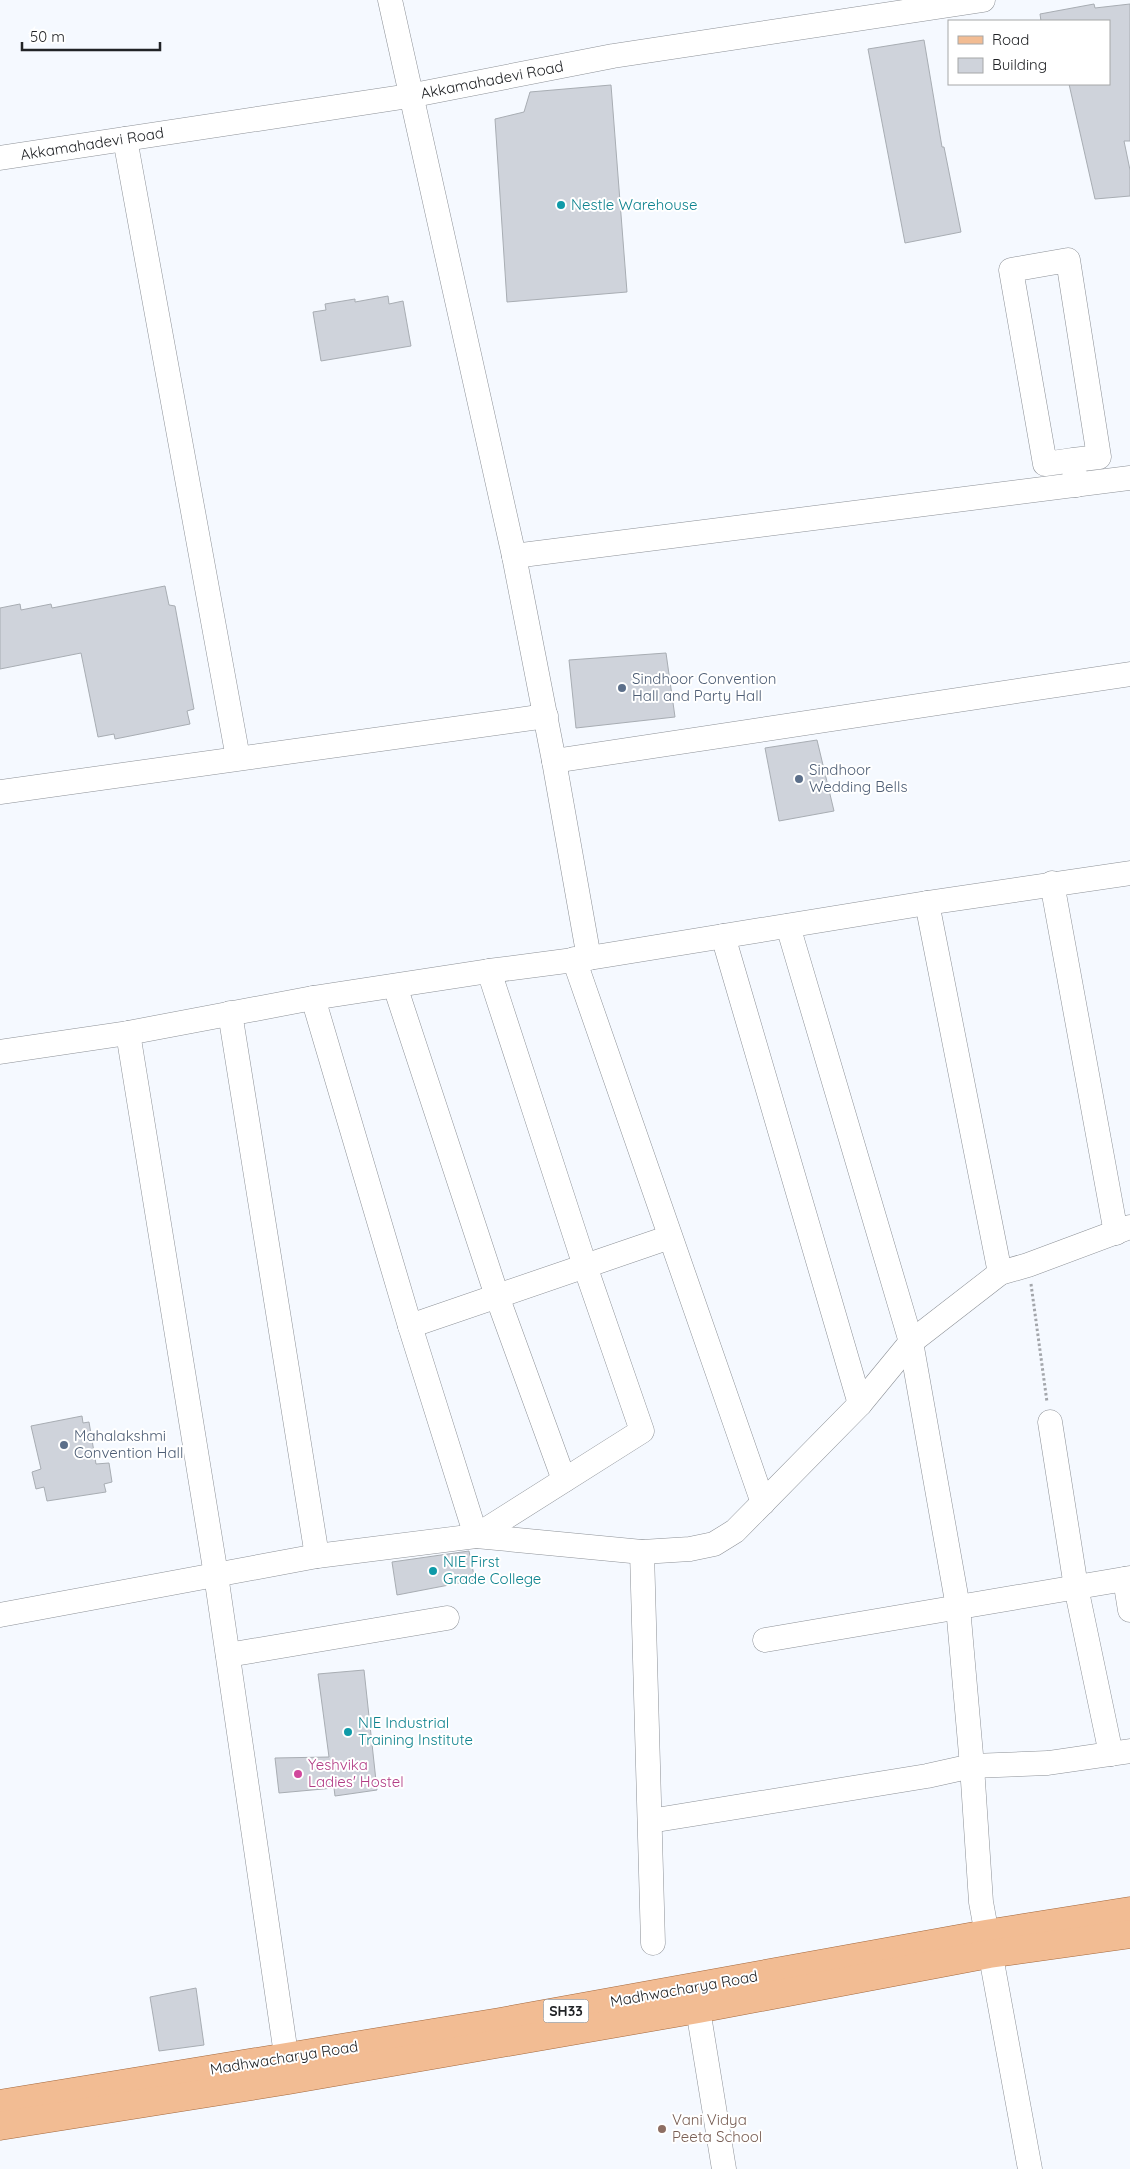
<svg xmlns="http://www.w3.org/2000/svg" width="1130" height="2169" font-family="Quicksand,sans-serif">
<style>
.building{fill:#cfd3db;stroke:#a8adb3}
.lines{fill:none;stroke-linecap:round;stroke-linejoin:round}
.minor-casing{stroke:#8d9197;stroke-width:25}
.major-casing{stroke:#a4693e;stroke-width:29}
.path{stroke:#a3a6ab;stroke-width:3;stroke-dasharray:2.5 2.5;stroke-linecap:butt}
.minor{stroke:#fff;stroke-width:24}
.major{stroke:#f2bc93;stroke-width:28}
.culture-dot{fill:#0f9aa8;stroke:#fff;stroke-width:2}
.service-dot{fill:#5c6f8a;stroke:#fff;stroke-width:2}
.hotel-dot{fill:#d1479c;stroke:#fff;stroke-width:2}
.education-dot{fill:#8d6e63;stroke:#fff;stroke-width:2}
.labels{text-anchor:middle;stroke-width:4;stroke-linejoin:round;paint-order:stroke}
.shield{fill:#fff;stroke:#646567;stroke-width:1}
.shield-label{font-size:14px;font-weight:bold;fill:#212326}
.street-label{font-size:15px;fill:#212326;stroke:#fff}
.culture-label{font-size:15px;fill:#0d838f;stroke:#fff;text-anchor:start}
.service-label{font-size:15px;fill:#4e5e75;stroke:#fff;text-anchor:start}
.hotel-label{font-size:15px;fill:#b23c85;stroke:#fff;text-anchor:start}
.education-label{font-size:15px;fill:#785e54;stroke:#fff;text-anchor:start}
</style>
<rect width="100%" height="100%" fill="#f5f9ff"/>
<!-- building -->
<g class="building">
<polygon points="1094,4 1095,8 1130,4 1130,141 1124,141 1130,170 1130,196 1095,199 1069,84 1109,84 1109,21 1041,21 1040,14"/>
<polygon points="924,40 942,147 944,147 961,232 905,243 868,49"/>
<polygon points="611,85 627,292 507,302 495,119 524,112 530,92"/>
<polygon points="388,296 389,304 403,301 411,346 321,361 313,312 326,310 325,304 355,299 355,302"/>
<polygon points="165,586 169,605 175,606 194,709 187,711 190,724 115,739 114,734 98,737 81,653 0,669 0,608 20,604 21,610 51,604 52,608"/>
<polygon points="666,653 675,717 576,728 569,660"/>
<polygon points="817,740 834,811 779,821 765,748"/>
<polygon points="82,1416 83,1423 89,1422 96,1464 109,1463 112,1482 104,1484 106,1492 47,1501 44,1487 36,1489 32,1472 41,1469 31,1426"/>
<polygon points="469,1551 475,1580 397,1595 392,1562"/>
<polygon points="364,1670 377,1790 335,1796 334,1788 279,1793 275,1758 329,1757 318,1674"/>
<polygon points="196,1988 204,2045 159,2051 150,1997"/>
</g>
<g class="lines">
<defs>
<g id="minor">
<polyline points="390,0 514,556 554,761 589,958"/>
<polyline points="125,139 238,758"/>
<polyline points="0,158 409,96 613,56 983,0"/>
<polyline points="1073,460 1099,457 1068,260 1011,270 1045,464 1073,460 1076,485"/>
<polyline points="514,556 1130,478"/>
<polyline points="554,761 1130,674"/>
<polyline points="0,792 546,716"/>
<polyline points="1052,883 1116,1233"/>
<polyline points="927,903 1000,1273"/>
<polyline points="788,926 911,1342 958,1607 972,1766 981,1902 1030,2169"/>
<polyline points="723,936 860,1404"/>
<polyline points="574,959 763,1503"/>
<polyline points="395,986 497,1296 564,1480"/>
<polyline points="313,998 410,1326 476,1536"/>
<polyline points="230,1013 317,1556"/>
<polyline points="128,1033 216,1575 289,2075"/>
<polyline points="0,1052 128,1033 313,998 489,971 589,958 927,903 1130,873"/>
<polyline points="410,1326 670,1237"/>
<polyline points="1050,1422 1076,1587 1111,1754"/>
<polyline points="476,1536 642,1431 585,1266 489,971"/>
<polyline points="642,1552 653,1943"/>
<polyline points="1125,1579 1130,1610"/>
<polyline points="0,1615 317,1556 476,1536 642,1552 690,1549 714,1544 735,1531 860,1404 911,1342 1000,1273 1028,1265 1130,1227"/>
<polyline points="765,1640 1130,1578"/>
<polyline points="228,1655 447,1618"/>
<polyline points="650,1821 927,1776 972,1766 1048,1763 1130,1751"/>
<polyline points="695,1991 724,2169"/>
</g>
<g id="major">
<polyline points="0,2104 500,2022 986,1934 1130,1911"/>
<polyline points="0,2126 289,2080 698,2009 989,1954 1130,1934"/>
</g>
</defs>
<!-- minor casing -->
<use href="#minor" class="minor-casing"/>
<!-- major casing -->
<use href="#major" class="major-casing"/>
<!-- path -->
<polyline class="path" points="1031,1284 1047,1402"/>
<!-- minor -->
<use href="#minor" class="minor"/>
<!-- major -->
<use href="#major" class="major"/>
</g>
<!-- markers -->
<g class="culture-dot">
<circle cx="561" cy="205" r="5"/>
<circle cx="433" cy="1571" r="5"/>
<circle cx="348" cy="1732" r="5"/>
</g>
<g class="service-dot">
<circle cx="622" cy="688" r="5"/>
<circle cx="799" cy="779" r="5"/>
<circle cx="64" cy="1445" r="5"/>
</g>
<circle class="hotel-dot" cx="298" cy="1774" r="5"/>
<circle class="education-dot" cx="662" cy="2129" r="5"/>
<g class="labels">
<!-- shield labels -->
<rect class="shield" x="543.5" y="1999.5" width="45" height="23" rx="4"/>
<g class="shield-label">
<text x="566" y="2016">SH33</text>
</g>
<!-- street labels -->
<g class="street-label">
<text transform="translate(492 80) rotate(-11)" y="5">Akkamahadevi Road</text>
<text transform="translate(92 144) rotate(-9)" y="5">Akkamahadevi Road</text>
<text transform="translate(684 1989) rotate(-10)" y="5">Madhwacharya Road</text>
<text transform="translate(284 2058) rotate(-9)" y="5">Madhwacharya Road</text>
</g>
<!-- culture labels -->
<g class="culture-label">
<text x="571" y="210">Nestle Warehouse</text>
<text x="443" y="1567">NIE First<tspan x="443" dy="17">Grade College</tspan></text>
<text x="358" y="1728">NIE Industrial<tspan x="358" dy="17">Training Institute</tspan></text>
</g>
<!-- service labels -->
<g class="service-label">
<text x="632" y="684">Sindhoor Convention<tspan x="632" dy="17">Hall and Party Hall</tspan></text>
<text x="809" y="775">Sindhoor<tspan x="809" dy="17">Wedding Bells</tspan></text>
<text x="74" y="1441">Mahalakshmi<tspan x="74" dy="17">Convention Hall</tspan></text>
</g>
<!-- hotel labels -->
<g class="hotel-label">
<text x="308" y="1770">Yeshvika<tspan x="308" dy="17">Ladies' Hostel</tspan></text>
</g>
<!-- education labels -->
<g class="education-label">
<text x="672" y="2125">Vani Vidya<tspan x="672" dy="17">Peeta School</tspan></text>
</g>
</g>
<!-- legend -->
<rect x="948" y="20" width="162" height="65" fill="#ffffff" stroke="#a6a7a8"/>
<rect x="958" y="36" width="25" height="8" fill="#f2bc93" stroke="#a6a7a8"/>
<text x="992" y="45" font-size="15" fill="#212326">Road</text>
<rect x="958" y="58" width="25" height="15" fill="#cfd3db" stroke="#a6a7a8"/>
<text x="992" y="70" font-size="15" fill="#212326">Building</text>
<!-- scale -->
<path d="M22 42v8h138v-8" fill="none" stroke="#212326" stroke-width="2.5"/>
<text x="30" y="42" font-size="15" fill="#212326" stroke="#ffffff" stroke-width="4" paint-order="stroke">50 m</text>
</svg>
